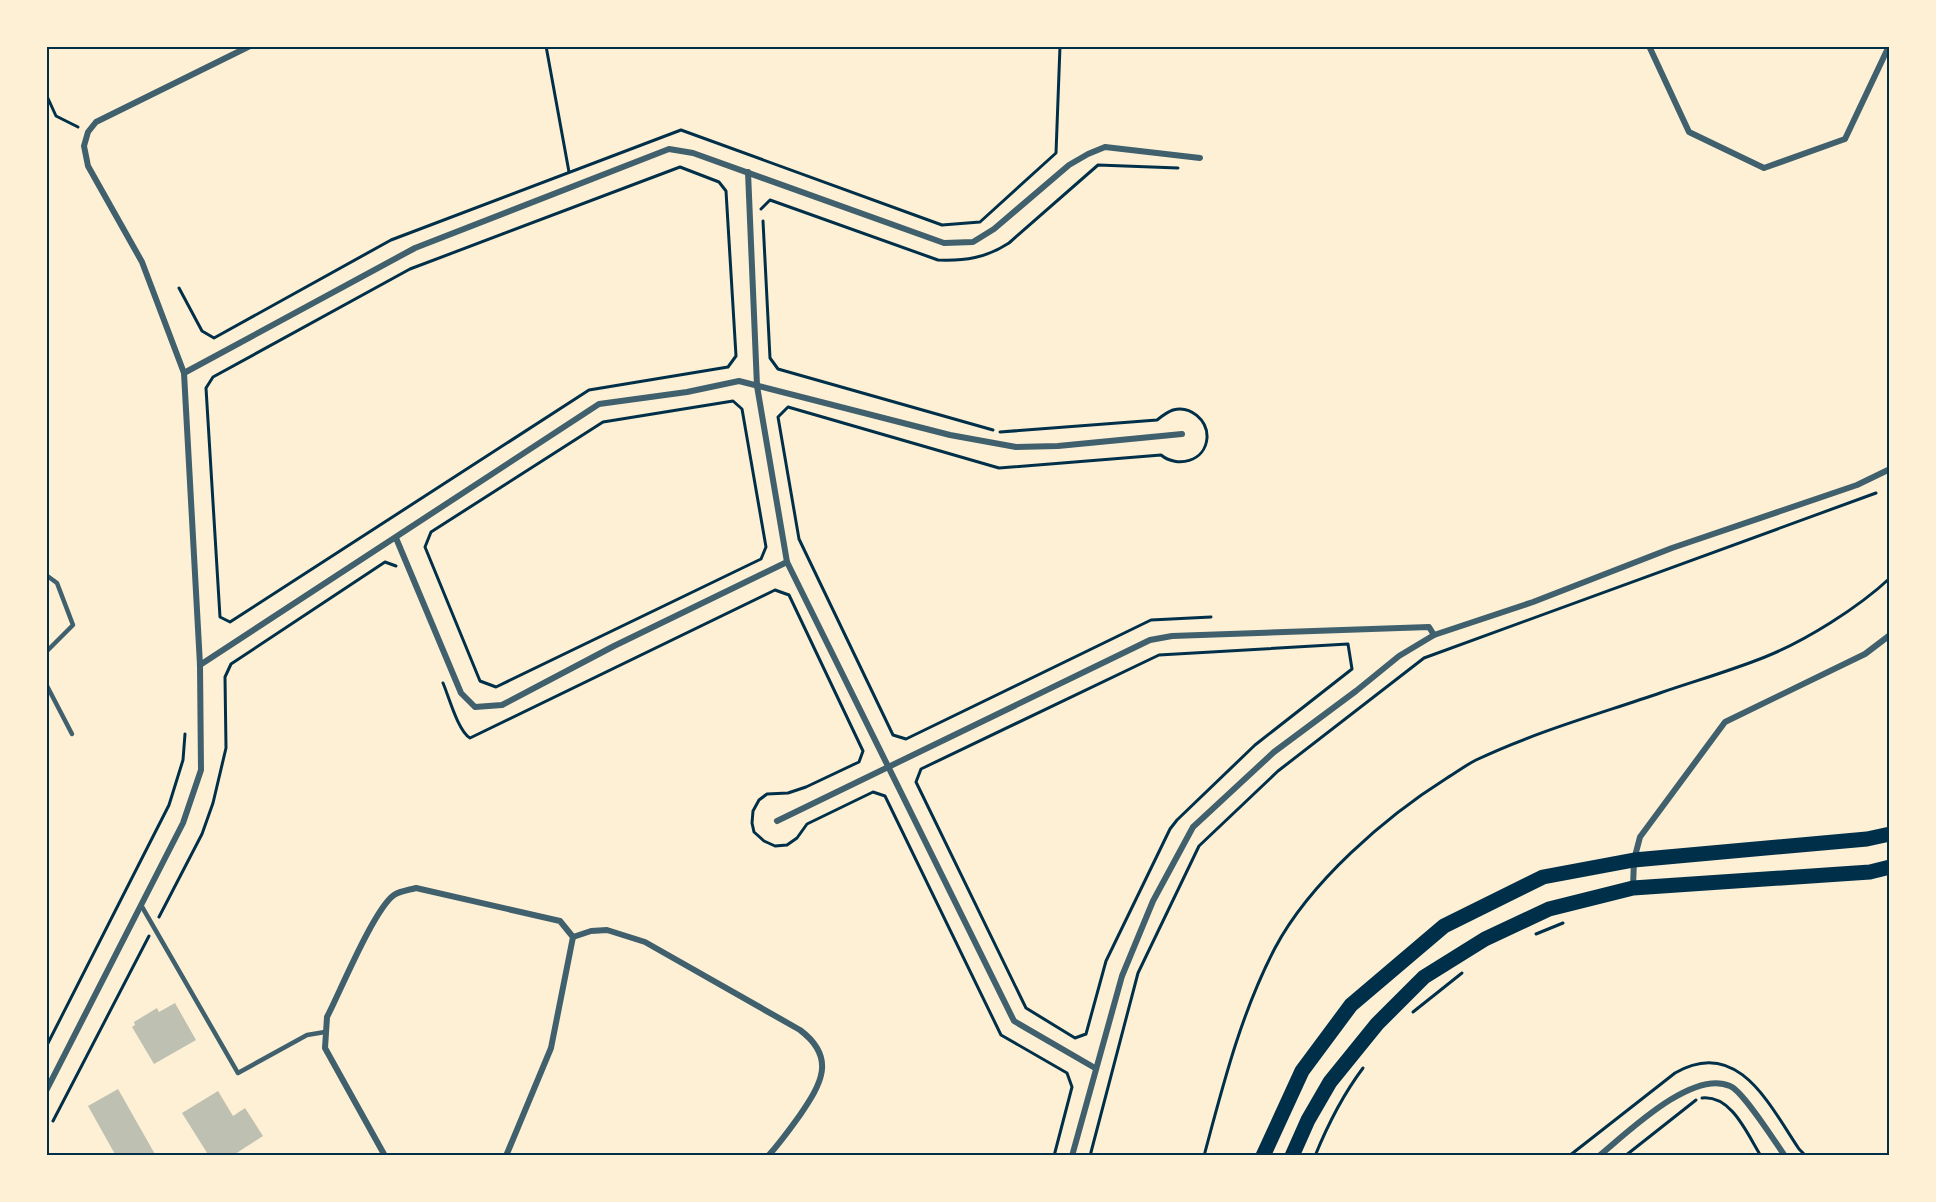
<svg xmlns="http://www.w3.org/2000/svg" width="1936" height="1202" font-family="'Fira Sans',sans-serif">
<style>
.building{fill:#bec0b2}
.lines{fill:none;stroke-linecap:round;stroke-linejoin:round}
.path{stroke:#003049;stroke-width:3}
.service{stroke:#3f606c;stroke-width:4.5}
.minor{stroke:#3f606c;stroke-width:6}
.primary{stroke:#003049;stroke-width:15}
.neatline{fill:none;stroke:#003049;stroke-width:2}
</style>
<rect width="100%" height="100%" fill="#fdf0d5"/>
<!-- building -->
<g class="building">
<polygon points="175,1003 196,1040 154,1064 132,1027 135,1025 134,1022 157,1008 159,1012"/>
<polygon points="118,1089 156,1156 116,1156 88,1106"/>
<polygon points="218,1091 233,1116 245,1108 263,1136 232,1156 209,1156 182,1113"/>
</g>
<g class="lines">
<!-- path -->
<g class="path">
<polyline points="546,46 569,172"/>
<polyline points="46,94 56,116 78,127"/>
<polygon points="680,167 719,182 726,191 736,356 728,367 589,390 230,622 220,617 206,388 213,377 410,269"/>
<path d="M761 209 770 200 938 260C965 261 986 258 1009 243L1098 165 1178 168"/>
<polyline points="763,221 770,358 778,369 993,430"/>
<polyline points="179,288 202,331 214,338 391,240 681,130 942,225 980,222 1056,153 1060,46"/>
<polygon points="733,401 742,409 766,547 761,559 496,687 480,681 425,547 431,532 603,422"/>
<path d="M1000 432 1157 420C1162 416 1167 412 1173 410 1190 405 1208 420 1207 438 1205 462 1177 468 1161 455L999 468 788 407 778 417 799 539 893 735 906 739 1151 620 1211 617"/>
<polygon points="1348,644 1352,669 1255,745 1177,820 1170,829 1106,961 1086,1034 1075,1038 1026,1008 916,782 921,769 1159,655"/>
<path d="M443 683C449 697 458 731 470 738L775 590 789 595 863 751 859 762 806 787 788 793 767 794 759 800 753 811 752 823 754 832 764 841 775 846 787 845 797 838 807 824 873 792 885 796 1001 1035 1067 1073 1072 1087 1054 1156"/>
<polyline points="159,917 202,834 213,803 226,748 225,677 231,664 385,562 396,566"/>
<polyline points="1536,934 1563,923"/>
<polyline points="1413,1012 1462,973"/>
<polyline points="46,1047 169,805 183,760 185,734"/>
<path d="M1702 1098C1732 1095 1747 1134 1761 1156"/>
<polyline points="53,1121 149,936"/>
<polyline points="1090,1156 1138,973 1199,846 1278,771 1424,658 1876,493"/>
<path d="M1204 1156C1223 1085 1241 1013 1275 948 1310 882 1385 817 1447 778 1457 772 1466 765 1476 760 1535 732 1599 714 1660 693 1695 681 1730 671 1765 657 1805 641 1858 608 1890 578"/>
<path d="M1315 1156C1328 1124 1342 1096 1363 1068"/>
<path d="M1569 1156 1675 1073C1738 1036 1770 1106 1799 1149L1806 1156"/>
<polyline points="1625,1156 1696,1100"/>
</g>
<!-- service -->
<g class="service">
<polyline points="46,575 57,583 73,625 46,652"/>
<polyline points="46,684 72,734"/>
<polyline points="141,905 238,1073 307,1035 325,1032"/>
</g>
<!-- minor -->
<g class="minor">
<polyline points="1649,46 1689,132 1764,168 1845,139 1889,46"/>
<polyline points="748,172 757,386 787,562 1014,1021 1095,1068"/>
<polyline points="184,373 415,248 669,149 693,153 944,243 973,242 994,229 1069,165 1088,154 1105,147 1200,158"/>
<polyline points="396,538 461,693 475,707 502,705 614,646 787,562"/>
<polyline points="200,665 599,404 687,392 739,381 950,435 1016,447 1058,446 1182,434"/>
<polyline points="777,821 1150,640 1172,636 1429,627 1434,635"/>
<polyline points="1633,887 1634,860 1640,837 1725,722 1865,654 1890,635"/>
<path d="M573 937 591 931 607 930 645 942 800 1030C837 1058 821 1084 800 1115 790 1129 780 1143 768 1156"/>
<polyline points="46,1091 183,823 201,770 200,665 184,373 142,262 88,166 84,146 88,132 96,122 250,46"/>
<path d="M385 1156 325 1048 327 1017C340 992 374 909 394 895 400 891 409 890 416 888L560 921 573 937 551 1048 506 1156"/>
<polyline points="1072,1156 1122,976 1153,901 1193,827 1274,752 1356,691 1399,656 1434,635 1533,602 1672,548 1857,485 1890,469"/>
<path d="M1599 1156C1627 1133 1692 1069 1730 1086 1743 1091 1775 1142 1785 1156"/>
</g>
<!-- primary -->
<g class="primary">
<polyline points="1263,1156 1302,1071 1351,1005 1444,926 1543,877 1634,860 1867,839 1890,834"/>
<polyline points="1292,1156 1308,1120 1330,1082 1377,1024 1424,977 1485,939 1549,909 1633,888 1870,872 1890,867"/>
</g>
</g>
<!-- border -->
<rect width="1936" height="1202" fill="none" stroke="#fdf0d5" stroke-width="96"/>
<rect x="48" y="48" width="1840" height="1106" class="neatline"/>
</svg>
